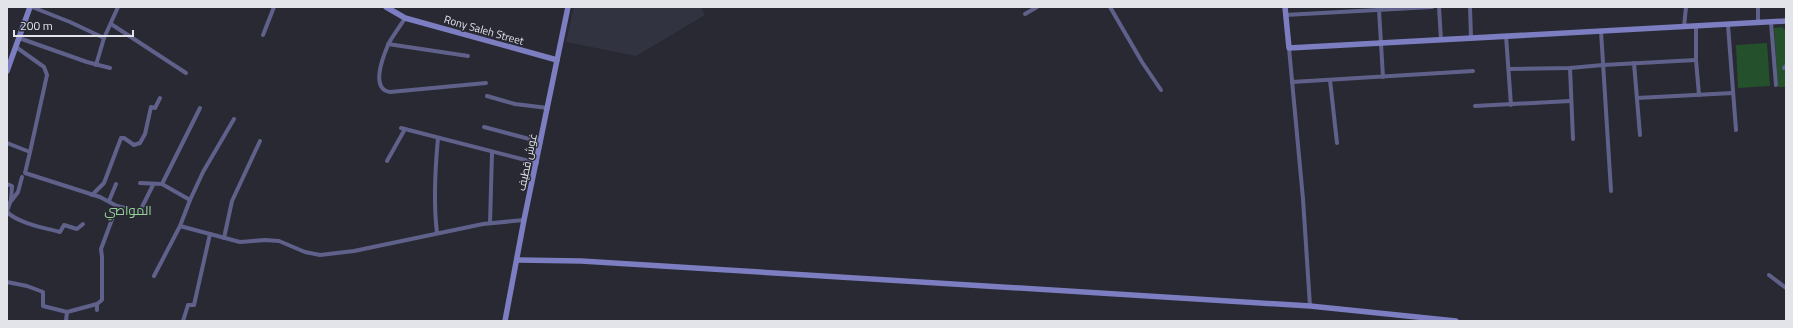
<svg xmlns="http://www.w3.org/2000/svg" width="1793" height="328" font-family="'Titillium Web',Cairo,sans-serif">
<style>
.built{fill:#323341}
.green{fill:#24502b}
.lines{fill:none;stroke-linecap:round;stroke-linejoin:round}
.street{stroke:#5f618a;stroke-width:4}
.secondary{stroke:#7c7ec1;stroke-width:5.5}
.labels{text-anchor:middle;stroke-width:3;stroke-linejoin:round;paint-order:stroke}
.street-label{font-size:11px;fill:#e3e4ea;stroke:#282933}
.quarter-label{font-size:13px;fill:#94d199;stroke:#282933}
</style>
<rect width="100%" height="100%" fill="#282933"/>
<!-- built -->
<polygon class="built" points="574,7 701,7 705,15 636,56 566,42"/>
<!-- green -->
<g class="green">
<polygon points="1782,27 1786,31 1786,87 1778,87 1774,28"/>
<polygon points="1767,43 1770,86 1738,88 1736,45"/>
</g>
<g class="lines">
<!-- street -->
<g class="street">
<polyline points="32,7 70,22 104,38"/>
<polyline points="1110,7 1142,62 1161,90"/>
<polyline points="1439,7 1441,40"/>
<polyline points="1470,7 1471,38"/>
<polyline points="1379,10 1383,77"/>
<polyline points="1025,14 1037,7"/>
<polyline points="1285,15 1432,7"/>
<path d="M405 18C400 27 392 36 388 45 383 57 370 89 390 92L486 83"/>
<polyline points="1771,22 1776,85"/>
<polyline points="1758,23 1758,7"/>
<polyline points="111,24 186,73"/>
<polyline points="1728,25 1736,130"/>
<polyline points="1696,26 1696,60 1699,95"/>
<polyline points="1684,27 1686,7"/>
<polyline points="1601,31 1611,191"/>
<polyline points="263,35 274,7"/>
<polyline points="1506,36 1511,105"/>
<polyline points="19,38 87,62 110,68"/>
<polyline points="388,44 468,56"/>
<polyline points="16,47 44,67 47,75 30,152"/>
<polyline points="1289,48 1303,199 1310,306"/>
<polyline points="1634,63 1640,135"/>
<polyline points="96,65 104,38 118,7"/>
<polyline points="1570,68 1573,139"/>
<polyline points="1784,68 1786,66"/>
<polyline points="1509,69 1570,68 1603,65 1696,60"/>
<polyline points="1330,80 1337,143"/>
<polyline points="1292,82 1473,71"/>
<polyline points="487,96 515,104 548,108"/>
<polyline points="1637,98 1733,93"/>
<polyline points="1475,106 1570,101"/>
<polyline points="484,127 541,142"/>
<polyline points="401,128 537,163"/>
<polyline points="7,143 30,152 25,173 100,197 117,206 138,211 141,209 153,185"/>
<polyline points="387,161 405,129"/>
<polyline points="140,183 162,184 190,200"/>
<polyline points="7,184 12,186 11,200 7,211"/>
<polyline points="162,184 200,108"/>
<polyline points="92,195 104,183 121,138 124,138 134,145 140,143 145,134 151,107 155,108 160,98"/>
<polyline points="12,200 18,192 22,177"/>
<polyline points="109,201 116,184"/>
<path d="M7 212C18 223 45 228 60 232L64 225 77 229 83 224"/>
<polyline points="490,223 492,153"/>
<polyline points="180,226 240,242 265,240 279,241 305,252 320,255 354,251 483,224 524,220"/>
<path d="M437 233C433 201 435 170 438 138"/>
<polyline points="224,238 232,201 260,141"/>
<polyline points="1769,275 1786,288"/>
<polyline points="154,276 180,226 190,200 203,172 234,119"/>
<polyline points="7,282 27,286 43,292 43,306 67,312 97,304"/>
<polyline points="97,310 97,304 102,300 102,257 101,249 117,206"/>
<polyline points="66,321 67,312"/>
<polyline points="183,321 188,305 194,305 210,234"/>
</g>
<!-- secondary -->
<g class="secondary">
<polyline points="386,7 405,18 557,60"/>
<polyline points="1285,7 1289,48 1786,21"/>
<polyline points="7,71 30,7"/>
<polyline points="518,260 581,261 1310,306 1456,321"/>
<polyline points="505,321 524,220 568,7"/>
</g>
</g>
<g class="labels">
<!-- street labels -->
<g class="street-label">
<text transform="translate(484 30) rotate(16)" y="4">Rony Saleh Street</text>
<text transform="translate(527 162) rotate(-78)" y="4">غوش قطيف</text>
</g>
<!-- quarter labels -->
<g class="quarter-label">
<text x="128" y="215">المواصي</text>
</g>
</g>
<!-- border -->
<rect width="1793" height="328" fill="none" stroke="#e3e4ea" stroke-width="16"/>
<!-- scale -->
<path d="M14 30v6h119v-6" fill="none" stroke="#e3e4ea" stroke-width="2"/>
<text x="20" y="30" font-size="12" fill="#e3e4ea" stroke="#282933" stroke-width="3" paint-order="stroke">200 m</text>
</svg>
